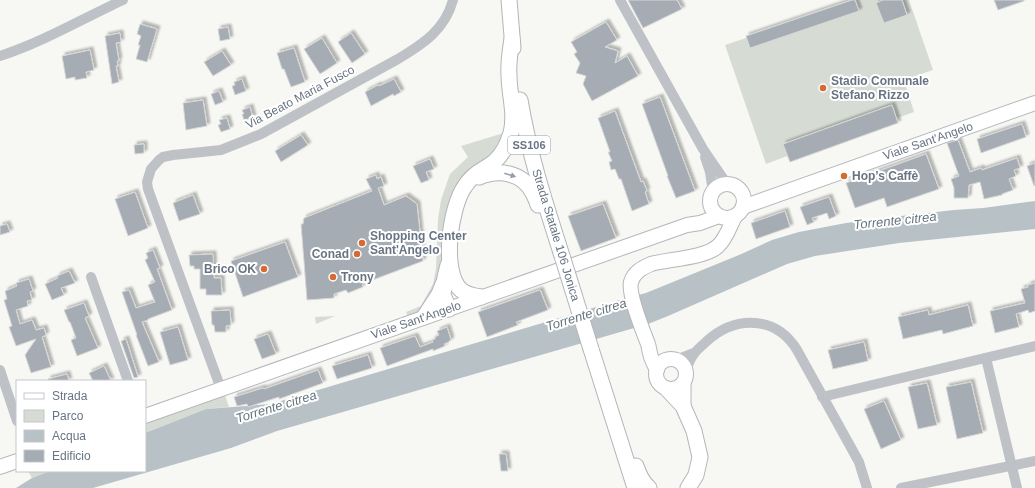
<svg xmlns="http://www.w3.org/2000/svg" width="1035" height="488" font-family="Helvetica,sans-serif">
<style>
.green{fill:#d6dbd4}
.water{fill:#b8c1c6}
.building{fill:#a6acb3;stroke:#d8d8d7;filter:url(#shadow)}
.lines{fill:none;stroke-linecap:round;stroke-linejoin:round}
.secondary-casing{stroke:#b3b7bc;stroke-width:16}
.primary-casing{stroke:#b2b6ba;stroke-width:17}
.street{stroke:#bec2c6;stroke-width:10}
.secondary{stroke:#fff;stroke-width:14}
.primary{stroke:#fff;stroke-width:15}
.primary-bridge-casing{stroke:#b2b6ba;stroke-width:17;stroke-linecap:butt}
.primary-bridge{stroke:#fff;stroke-width:15}
.oneway{fill:#959ea8}
.poi-dot{fill:#d66a35;stroke:#fff;stroke-width:1.5}
.labels{text-anchor:middle;stroke-width:4;stroke-linejoin:round;paint-order:stroke}
.shield{fill:#fff;stroke:#959ea8;stroke-width:1}
.shield-label{font-size:11px;font-weight:bold;fill:#687483}
.poi-label{font-size:12px;font-weight:bold;fill:#687483;stroke:#fff;text-anchor:start}
.street-label{font-size:12px;fill:#687483;stroke:#fff}
.water-label{font-size:13px;font-style:italic;fill:#64757f;stroke:#fff}
</style>
<defs>
<filter id="shadow"><feDropShadow dx="3" dy="-3" stdDeviation="1" flood-color="#0004"/></filter>
</defs>
<rect width="100%" height="100%" fill="#f7f7f4"/>
<!-- green -->
<g class="green">
<polygon points="852,0 909,0 933,70 904,80 914,112 897,118 898,123 790,162 787,156 766,164 725,45 746,38 746,36"/>
<polygon points="507,132 502,146 470,174 444,272 423,311 408,317 406,312 421,306 433,284 436,269 438,220 441,200 450,174 468,157 461,146"/>
<polygon points="335,316 316,324 315,317"/>
<polygon points="225,395 229,407 206,409 145,433 145,423"/>
<polygon points="28,471 50,471 32,478"/>
</g>
<!-- water -->
<polygon class="water" points="1035,201 1035,229 899,243 815,256 787,264 668,316 648,324 277,431 231,448 93,488 16,488 32,478 50,471 145,471 145,433 206,409 271,404 623,299 646,293 739,255 772,240 799,232 846,223 901,216 954,210 983,208"/>
<!-- building -->
<g class="building">
<polygon points="628,0 677,0 682,9 643,28"/>
<polygon points="852,0 855,0 859,11 750,48 746,36"/>
<polygon points="883,0 902,0 907,15 884,23 876,3"/>
<polygon points="994,0 1024,0 1024,1 998,10"/>
<polygon points="606,22 617,40 605,47 618,51 615,63 627,56 638,76 592,101 583,84 586,76 576,73 580,63 574,54 577,52 571,42"/>
<polygon points="140,24 157,29 147,62 136,59 140,45 138,45 141,36 137,34"/>
<polygon points="228,27 230,39 220,41 218,29"/>
<polygon points="120,33 121,42 116,43 119,61 117,61 118,66 116,66 119,82 112,84 105,36"/>
<polygon points="351,33 365,54 352,63 338,42"/>
<polygon points="322,38 337,63 320,74 304,49"/>
<polygon points="294,48 305,82 291,87 284,69 282,69 277,53"/>
<polygon points="90,50 94,70 86,72 87,78 75,80 75,77 66,79 62,56"/>
<polygon points="222,51 231,65 213,76 204,62"/>
<polygon points="242,79 246,91 235,95 232,86 235,85 234,82"/>
<polygon points="394,79 401,92 394,96 393,94 371,106 365,92 378,85 379,86"/>
<polygon points="219,91 223,102 215,105 211,94"/>
<polygon points="660,97 695,191 676,198 667,176 668,176 642,104"/>
<polygon points="203,100 207,126 186,130 183,103"/>
<polygon points="892,105 898,123 790,162 783,144"/>
<polygon points="250,107 253,118 244,120 242,114 244,114 242,110"/>
<polygon points="615,111 641,182 643,181 647,191 645,192 649,204 632,211 621,179 619,179 615,169 611,170 609,162 612,161 608,152 610,152 598,118"/>
<polygon points="227,118 230,129 221,132 218,125 221,124 219,120"/>
<polygon points="1022,124 1026,137 981,153 977,139"/>
<polygon points="301,135 308,145 281,162 275,151"/>
<polygon points="958,140 970,172 981,168 982,170 1017,158 1020,168 1014,170 1016,176 1009,179 1013,190 1002,194 1002,195 984,199 980,182 969,185 968,198 954,198 954,188 951,179 959,176 947,143"/>
<polygon points="144,144 144,153 135,154 134,145"/>
<polygon points="926,154 939,189 887,207 884,198 855,208 846,183"/>
<polygon points="430,159 434,169 426,172 429,180 421,183 413,166"/>
<polygon points="1035,163 1035,185 1034,186 1027,166"/>
<polygon points="376,175 377,179 381,177 384,186 378,188 384,205 406,196 417,204 423,261 362,284 363,287 348,293 346,290 334,294 334,298 307,300 301,224 303,224 304,218 372,191 366,179"/>
<polygon points="135,192 148,228 128,236 115,199"/>
<polygon points="193,195 200,214 179,221 173,203"/>
<polygon points="829,197 836,216 829,219 827,213 812,218 814,222 807,225 800,207"/>
<polygon points="603,204 616,238 581,251 568,216"/>
<polygon points="785,211 790,227 756,239 751,223"/>
<polygon points="7,224 10,232 0,235 0,226"/>
<polygon points="285,242 298,277 243,297 231,261"/>
<polygon points="153,250 160,268 157,269 172,310 148,319 148,320 142,322 159,362 148,366 136,335 137,335 122,292 129,290 136,308 155,302 148,285 155,282 145,260 148,258 146,253"/>
<polygon points="213,254 214,278 221,278 222,295 206,295 206,289 200,289 200,269 194,269 194,266 190,266 189,255"/>
<polygon points="69,271 75,283 61,288 64,295 52,300 45,284 58,278 57,276"/>
<polygon points="29,279 33,291 30,292 32,300 27,301 28,306 16,310 20,324 32,320 36,330 44,328 46,335 42,337 51,367 31,373 25,355 36,339 16,346 9,327 12,326 4,300 7,299 5,291 17,286 16,283"/>
<polygon points="1035,283 1035,311 1029,313 1028,310 1016,314 1019,327 995,333 990,311 1025,303 1021,289 1028,287 1028,285"/>
<polygon points="540,290 548,310 516,322 518,325 487,337 478,312"/>
<polygon points="84,303 89,316 85,318 98,348 77,356 71,340 76,338 70,322 69,322 64,310"/>
<polygon points="968,305 973,326 943,334 942,330 903,339 898,317 928,310 929,315"/>
<polygon points="230,310 231,325 226,326 226,332 215,332 214,325 212,325 211,311"/>
<polygon points="178,327 188,360 170,365 160,332"/>
<polygon points="447,327 451,340 449,341 449,342 444,344 445,346 433,351 433,349 387,366 380,348 415,336 420,347 433,342 432,340 435,339 435,337 439,335 437,331"/>
<polygon points="268,334 276,354 262,359 254,339"/>
<polygon points="126,339 138,377 134,378 121,341"/>
<polygon points="864,342 868,361 833,369 828,350"/>
<polygon points="368,355 372,368 337,379 332,366"/>
<polygon points="104,366 111,381 93,381 89,373"/>
<polygon points="318,370 323,383 279,399 279,397 248,407 247,404 237,406 234,397 263,388 264,389"/>
<polygon points="67,374 69,381 48,381 48,379"/>
<polygon points="971,382 983,433 957,439 946,387"/>
<polygon points="927,383 937,425 918,429 908,387"/>
<polygon points="884,401 901,440 881,449 864,409"/>
<polygon points="499,454 506,454 508,471 501,471"/>
</g>
<g class="lines">
<defs>
<g id="secondary">
<circle cx="727" cy="201" r="17"/>
<polyline points="743,207 1035,103"/>
<circle cx="671" cy="374" r="15"/>
<path d="M657 370C654 364 651 359 650 353 649 350 649 347 648 344 643 331 628 294 631 282 634 272 642 268 651 264 668 259 706 258 718 246 726 239 730 226 735 216"/>
<polyline points="145,416 687,225 700,223 719,216"/>
<polyline points="0,467 17,461"/>
</g>
<g id="primary">
<polyline points="509,0 513,48"/>
<path d="M520 100C529 154 546 206 563 259"/>
<path d="M479 177C499 169 522 172 533 193 535 197 537 201 538 205"/>
<polyline points="448,265 445,277 443,295 449,309"/>
<path d="M481 297C474 296 467 295 461 290 441 272 450 207 465 186 469 180 475 174 482 170 486 167 491 165 495 161 503 154 508 143 511 133 516 113 509 95 509 75 508 63 510 51 512 39"/>
<polyline points="424,317 439,294 443,284"/>
<polyline points="591,349 635,488"/>
<polyline points="683,384 683,406"/>
<polyline points="667,389 683,406 694,431 700,457 696,475 688,488"/>
<path d="M636 466C639 475 642 482 649 488"/>
</g>
</defs>
<!-- secondary casing -->
<use href="#secondary" class="secondary-casing"/>
<!-- primary casing -->
<use href="#primary" class="primary-casing"/>
<!-- street -->
<g class="street">
<polyline points="620,0 703,149 727,184"/>
<path d="M0 56C43 42 82 19 123 0"/>
<polyline points="705,157 710,172 713,192"/>
<polyline points="91,277 128,381"/>
<polyline points="986,358 1017,488"/>
<polyline points="676,360 694,353"/>
<polyline points="0,370 17,421"/>
<path d="M686 371C688 365 690 359 694 354 697 349 703 345 707 341 736 315 776 316 797 350L859 462 867 488"/>
<path d="M221 389 148 189 147 182 151 169 159 160 163 157 173 155 221 150 261 134 398 59C423 44 445 30 453 0"/>
<polyline points="822,397 1035,346"/>
<polyline points="901,488 1035,461"/>
</g>
<!-- secondary -->
<use href="#secondary" class="secondary"/>
<!-- primary -->
<use href="#primary" class="primary"/>
<defs>
<polyline id="primary-bridge" points="563,259 591,349"/>
</defs>
<!-- primary-bridge casing -->
<use href="#primary-bridge" class="primary-bridge-casing"/>
<!-- primary-bridge -->
<use href="#primary-bridge" class="primary-bridge"/>
</g>
<!-- one-way arrows -->
<defs><path id="oneway-solid" d="M-6-.8H1V-3.2L6.5 0L1 3.2V.8H-6Z"/></defs>
<use class="oneway" href="#oneway-solid" transform="translate(510 175) rotate(18)"/>
<!-- markers -->
<g class="poi-dot">
<circle cx="823" cy="88" r="4"/>
<circle cx="844" cy="176" r="4"/>
<circle cx="362" cy="243" r="4"/>
<circle cx="357" cy="254" r="4"/>
<circle cx="264" cy="269" r="4"/>
<circle cx="333" cy="277" r="4"/>
</g>
<g class="labels">
<!-- shield labels -->
<rect class="shield" x="508" y="136" width="42" height="18" rx="3"/>
<g class="shield-label">
<text x="529" y="149">SS106</text>
</g>
<!-- poi labels -->
<g class="poi-label">
<text x="831" y="85">Stadio Comunale<tspan x="831" dy="14">Stefano Rizzo</tspan></text>
<text x="852" y="180">Hop’s Caffè</text>
<text x="370" y="240">Shopping Center<tspan x="370" dy="14">Sant'Angelo</tspan></text>
<text x="349" y="258" text-anchor="end">Conad</text>
<text x="256" y="273" text-anchor="end">Brico OK</text>
<text x="341" y="281">Trony</text>
</g>
<!-- street labels -->
<g class="street-label">
<text transform="translate(300 97) rotate(-28)" y="4">Via Beato Maria Fusco</text>
<text transform="translate(928 141) rotate(-19)" y="4">Viale Sant'Angelo</text>
<text transform="translate(556 235) rotate(73)" y="4">Strada Statale 106 Jonica</text>
<text transform="translate(416 320) rotate(-19)" y="4">Viale Sant'Angelo</text>
</g>
<!-- water labels -->
<g class="water-label">
<text transform="translate(895 220) rotate(-6)" y="5">Torrente citrea</text>
<text transform="translate(586 314) rotate(-17)" y="5">Torrente citrea</text>
<text transform="translate(276 406) rotate(-17)" y="5">Torrente citrea</text>
</g>
</g>
<!-- legend -->
<rect x="16" y="380" width="130" height="92" fill="#ffffff" stroke="#c3c7cd"/>
<rect x="24" y="393" width="20" height="6" fill="#ffffff" stroke="#c3c7cd"/>
<text x="52" y="400" font-size="12" fill="#687483">Strada</text>
<rect x="24" y="410" width="20" height="12" fill="#d6dbd4" stroke="#c3c7cd"/>
<text x="52" y="420" font-size="12" fill="#687483">Parco</text>
<rect x="24" y="430" width="20" height="12" fill="#b8c1c6" stroke="#c3c7cd"/>
<text x="52" y="440" font-size="12" fill="#687483">Acqua</text>
<rect x="24" y="450" width="20" height="12" fill="#a6acb3" stroke="#c3c7cd"/>
<text x="52" y="460" font-size="12" fill="#687483">Edificio</text>
</svg>
